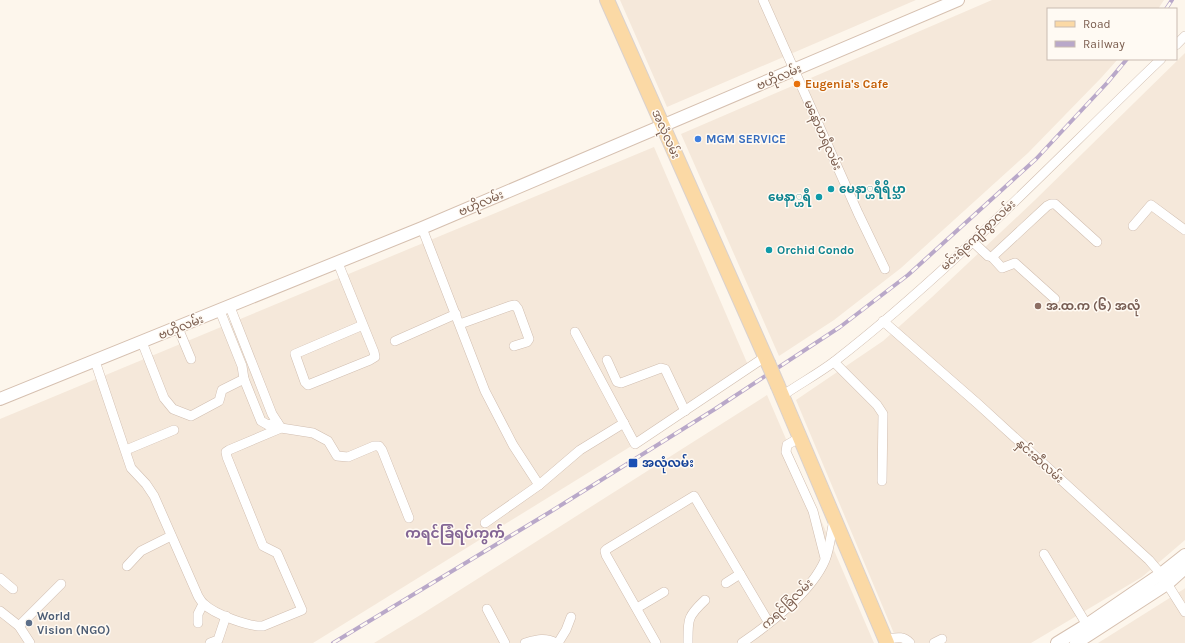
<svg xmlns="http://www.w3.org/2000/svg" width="1185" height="643" font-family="Karla,'Noto Sans Myanmar',sans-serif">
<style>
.residential{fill:#f5e8da}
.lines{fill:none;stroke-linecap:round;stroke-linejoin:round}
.street-casing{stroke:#d1beb0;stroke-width:10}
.secondary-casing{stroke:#d6c0b0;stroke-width:14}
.primary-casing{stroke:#dad1cd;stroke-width:16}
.street{stroke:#fff;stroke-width:9}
.secondary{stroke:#fff;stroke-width:12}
.primary{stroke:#fbd9a5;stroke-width:14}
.rail-casing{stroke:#b9a8c9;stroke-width:4}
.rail{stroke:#fffaf3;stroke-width:2.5;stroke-dasharray:8;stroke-linecap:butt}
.primary-bridge-casing{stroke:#dad1cd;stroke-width:16;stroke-linecap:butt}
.primary-bridge{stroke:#fbd9a5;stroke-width:14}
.food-dot{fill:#e8710a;stroke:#fffaf3;stroke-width:1.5}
.shop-dot{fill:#3f7fe0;stroke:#fffaf3;stroke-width:1.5}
.culture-dot{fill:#0f9aa8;stroke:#fffaf3;stroke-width:1.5}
.education-dot{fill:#8d6e63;stroke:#fffaf3;stroke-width:1.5}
.transit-dot{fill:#1a4fb4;stroke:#fffaf3;stroke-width:1.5}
.service-dot{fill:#5c6f8a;stroke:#fffaf3;stroke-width:1.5}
.labels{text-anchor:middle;stroke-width:3;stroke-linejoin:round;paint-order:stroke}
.street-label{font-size:12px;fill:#7a5c4d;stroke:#fffaf3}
.food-label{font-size:12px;font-weight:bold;fill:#c56008;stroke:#fffaf3;text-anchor:start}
.shop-label{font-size:12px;font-weight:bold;fill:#366cbe;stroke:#fffaf3;text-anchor:start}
.culture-label{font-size:12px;font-weight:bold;fill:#0d838f;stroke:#fffaf3;text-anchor:start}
.education-label{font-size:12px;font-weight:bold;fill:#785e54;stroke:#fffaf3;text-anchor:start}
.transit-label{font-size:12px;font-weight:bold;fill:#164399;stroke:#fffaf3;text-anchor:start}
.service-label{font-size:12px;font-weight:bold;fill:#4e5e75;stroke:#fffaf3;text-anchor:start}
.quarter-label{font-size:14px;font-weight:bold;fill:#846695;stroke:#fffaf3}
</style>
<rect width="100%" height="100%" fill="#fdf6ec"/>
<!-- residential -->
<g class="residential">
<polygon points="620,0 916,0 667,107"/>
<polygon points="992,0 1164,0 1158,9 1048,9 1048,59 1118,59 1101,78 1028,153 901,268 834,320 779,356 681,134"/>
<polygon points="1185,53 1185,540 1142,577 1031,643 898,643 796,400 883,341 931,298 1035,200"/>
<polygon points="654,147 751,372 313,643 0,643 0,419"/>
<polygon points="767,395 874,643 374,643 422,614"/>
<polygon points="1185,588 1185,643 1098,643 1184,589"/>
</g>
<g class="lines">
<defs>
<g id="street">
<polyline points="763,0 858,213 885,269"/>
<polyline points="1176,45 1185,36"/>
<polyline points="1133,226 1151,205 1185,230"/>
<polyline points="422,228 485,391 513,445 539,485"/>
<polyline points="973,242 988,256 992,257 1047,206 1051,204 1055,204 1097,242"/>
<polyline points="992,257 1002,268 1015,263 1055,299"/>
<polyline points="338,263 374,352 375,357 370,360 308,385 305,382 295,354 363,325"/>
<polyline points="230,307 272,414 281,428"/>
<polyline points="883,321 978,404 1149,560 1161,574 1185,612"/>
<polyline points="460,324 510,306 515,305 518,309 529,339 527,342 514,346"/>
<polyline points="178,328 191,359"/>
<polyline points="575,332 635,444 765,357"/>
<polyline points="395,341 456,314"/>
<polyline points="142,342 164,398 173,409 191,416 219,401 222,390 244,379 242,366 220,311"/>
<polyline points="607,360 617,382 621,383 661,368 665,369 685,411"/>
<path d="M95 361 131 468 146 484 154 496 198 596C200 599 201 602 204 604 214 614 249 627 263 626L302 610 277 553 263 546 227 457 226 452 229 450 281 428 313 433 328 441 337 456 348 457 374 446H379L382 450 409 518"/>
<polyline points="834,362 877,405 883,414 882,481"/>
<polyline points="244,379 261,421 268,425 277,422"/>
<path d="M782 396C799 384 818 374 835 361 952 270 1054 161 1161 59"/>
<polyline points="799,438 787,445 786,452 813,511 825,558"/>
<polyline points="126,450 174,430"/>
<polyline points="485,523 539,485 580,450 624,423"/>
<polyline points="1044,554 1090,630"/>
<polyline points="127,566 141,551 171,536"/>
<polyline points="0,578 13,589"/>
<polyline points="726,583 740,574"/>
<polyline points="637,608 664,592"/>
<polyline points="487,609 505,643"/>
<polyline points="0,611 19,626 30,643"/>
<polyline points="198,623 198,614 203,604"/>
<polyline points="19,626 61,584"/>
<path d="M885 639C895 638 903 635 910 643"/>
<polyline points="210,643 218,640 226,616"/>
<path d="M525 643C536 640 545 637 556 643"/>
<polyline points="558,643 566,630 571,617"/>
<polyline points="656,643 606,555 605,551 607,549 694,496 769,623"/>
<path d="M688 643C688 619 687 617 705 600"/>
<path d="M742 643C770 624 812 591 825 560 830 548 831 533 834 520"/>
<polyline points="934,643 942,639"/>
</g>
<g id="secondary">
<polyline points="0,399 422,228 958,0"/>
<polyline points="1057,643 1088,624 1161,574 1185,555"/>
<polyline points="1076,643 1167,584 1185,568"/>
</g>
<g id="primary">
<polyline points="607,0 768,363"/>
<polyline points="778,386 887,643"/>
</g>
</defs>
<!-- street casing -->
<use href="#street" class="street-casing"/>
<!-- secondary casing -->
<use href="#secondary" class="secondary-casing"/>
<!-- primary casing -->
<use href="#primary" class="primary-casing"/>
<!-- street -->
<use href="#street" class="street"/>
<!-- secondary -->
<use href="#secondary" class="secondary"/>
<!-- primary -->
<use href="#primary" class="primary"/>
<defs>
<g id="rail">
<polyline points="1166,9 1172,0"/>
<polyline points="333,643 550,512 715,409 840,327 908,275 1036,159 1107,83 1127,59"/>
</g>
</defs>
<!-- rail casing -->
<use href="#rail" class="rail-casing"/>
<!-- rail -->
<use href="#rail" class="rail"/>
<defs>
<polyline id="primary-bridge" points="768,363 778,386"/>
</defs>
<!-- primary-bridge casing -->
<use href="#primary-bridge" class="primary-bridge-casing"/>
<!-- primary-bridge -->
<use href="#primary-bridge" class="primary-bridge"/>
</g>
<!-- markers -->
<circle class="food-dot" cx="797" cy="84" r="4"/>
<circle class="shop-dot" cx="698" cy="139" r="4"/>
<g class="culture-dot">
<circle cx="831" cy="189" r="4"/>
<circle cx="819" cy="197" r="4"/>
<circle cx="769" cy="250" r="4"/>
</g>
<circle class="education-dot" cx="1038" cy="306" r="4"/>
<rect class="transit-dot" x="628" y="458" width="10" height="10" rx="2"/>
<circle class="service-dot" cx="29" cy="623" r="4"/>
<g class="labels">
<!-- street labels -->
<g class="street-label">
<text transform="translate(779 77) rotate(-23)" y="4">ဗဟိုလမ်း</text>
<text transform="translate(666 134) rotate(66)" y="4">အလုံလမ်း</text>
<text transform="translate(823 135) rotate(66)" y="4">မနော်ဟရီလမ်း</text>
<text transform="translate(481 203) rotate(-23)" y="4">ဗဟိုလမ်း</text>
<text transform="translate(978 235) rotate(-43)" y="4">မင်းရဲကျော်စွာလမ်း</text>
<text transform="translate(181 327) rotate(-22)" y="4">ဗဟိုလမ်း</text>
<text transform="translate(1040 461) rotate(42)" y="4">နှင်းဆီလမ်း</text>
<text transform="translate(787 604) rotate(-44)" y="4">ကရင်ခြံလမ်း</text>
</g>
<!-- food labels -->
<g class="food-label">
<text x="805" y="88">Eugenia's Cafe</text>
</g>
<!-- shop labels -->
<g class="shop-label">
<text x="706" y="143">MGM SERVICE</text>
</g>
<!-- culture labels -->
<g class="culture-label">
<text x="839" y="193">မေနာ္ဟရီရိပ္သာ</text>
<text x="811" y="201" text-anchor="end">မေနာ္ဟရီ</text>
<text x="777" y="254">Orchid Condo</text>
</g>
<!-- education labels -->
<g class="education-label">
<text x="1046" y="310">အ.ထ.က (၆) အလုံ</text>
</g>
<!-- transit labels -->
<g class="transit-label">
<text x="642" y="467">အလုံလမ်း</text>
</g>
<!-- service labels -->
<g class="service-label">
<text x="37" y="620">World<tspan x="37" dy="14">Vision (NGO)</tspan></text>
</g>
<!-- quarter labels -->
<g class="quarter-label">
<text x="455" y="538">ကရင်ခြံရပ်ကွက်</text>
</g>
</g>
<!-- legend -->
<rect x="1047" y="8" width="130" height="52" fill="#fffaf3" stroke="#cabbb1"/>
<rect x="1055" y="21" width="20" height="6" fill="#fbd9a5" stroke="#cabbb1"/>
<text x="1083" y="28" font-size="12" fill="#7a5c4d">Road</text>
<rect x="1055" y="41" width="20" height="6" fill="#b9a8c9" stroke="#cabbb1"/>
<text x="1083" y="48" font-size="12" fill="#7a5c4d">Railway</text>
</svg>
